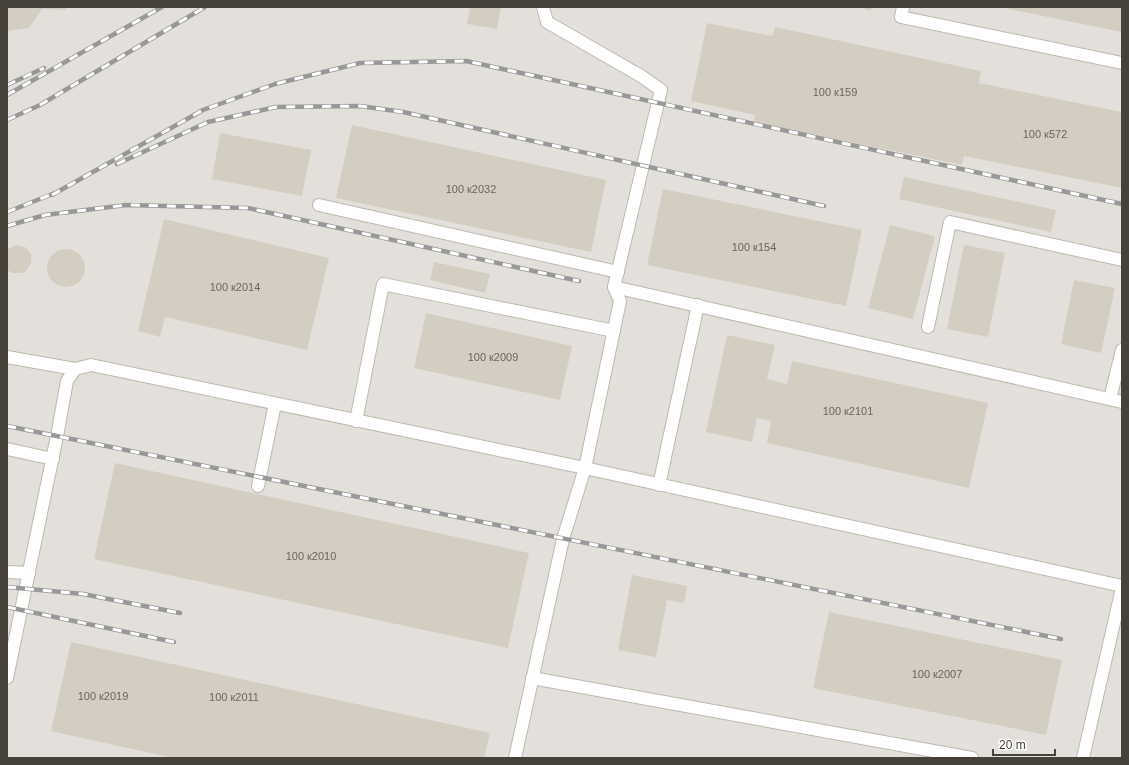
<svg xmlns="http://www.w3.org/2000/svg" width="1129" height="765" font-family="Arial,sans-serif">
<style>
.industrial{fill:#e3e0db}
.building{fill:#d4cdc1}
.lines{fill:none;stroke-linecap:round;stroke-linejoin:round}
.lane-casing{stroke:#beb9ae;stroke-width:14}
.lane{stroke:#fff;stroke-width:12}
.rail-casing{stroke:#989898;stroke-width:4.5}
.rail{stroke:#fff;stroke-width:3;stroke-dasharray:9;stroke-linecap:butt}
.labels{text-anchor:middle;stroke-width:3;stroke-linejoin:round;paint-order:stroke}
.number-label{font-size:11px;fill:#6a655b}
</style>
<rect width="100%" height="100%" fill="#f3f1ea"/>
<!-- industrial -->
<rect class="industrial" x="7" y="7" width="1115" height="751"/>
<!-- building -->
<g class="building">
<polygon points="7,7 67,7 65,10 42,9 29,28 7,31"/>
<polygon points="470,7 501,7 497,29 467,24"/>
<polygon points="858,7 872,7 871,11"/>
<polygon points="1004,7 1122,7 1122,32 1004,8"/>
<polygon points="707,23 772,36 775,27 981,71 979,83 1122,112 1122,188 964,156 962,165 754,122 755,115 691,101"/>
<polygon points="352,125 606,180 591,252 336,198"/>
<polygon points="220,133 311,150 302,196 212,179"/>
<polygon points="904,177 1056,210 1051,232 899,199"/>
<polygon points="663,189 862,230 846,306 647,265"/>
<polygon points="164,219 329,258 307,350 165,317 160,337 138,331"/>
<polygon points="890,225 935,236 913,319 868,308"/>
<polygon points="16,245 25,247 31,254 31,263 26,271 22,273 12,273 7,270 7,249"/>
<polygon points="964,245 1005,253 988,337 947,329"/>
<circle cx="66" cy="268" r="19"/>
<polygon points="434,262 490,274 485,293 430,280"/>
<polygon points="1074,280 1115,288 1101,353 1061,344"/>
<polygon points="426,313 572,346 560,400 414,368"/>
<polygon points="727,335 775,345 767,379 787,384 792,361 988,403 969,488 767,443 771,421 757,418 752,442 706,432"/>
<polygon points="115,463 529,553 508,648 94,559"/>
<polygon points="632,575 687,586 684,603 667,600 656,657 618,650"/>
<polygon points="829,612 1062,660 1046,735 813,688"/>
<polygon points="71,642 490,733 484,758 173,758 51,731"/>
</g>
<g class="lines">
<defs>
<g id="lane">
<polyline points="903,7 901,17 1122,63"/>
<polyline points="319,205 618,272"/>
<polyline points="614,287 1122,402"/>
<polyline points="928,327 950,222 1122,260"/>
<polyline points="7,357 75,369 91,365 585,468 1122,586"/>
<polyline points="1110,399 1122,350"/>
<polyline points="356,421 383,284 614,331"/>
<polyline points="7,449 53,459"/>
<polyline points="659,485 698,305"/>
<polyline points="258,486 275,404"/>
<polyline points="7,572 29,573"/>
<polyline points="7,678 57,436 67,381 75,369"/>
<polyline points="532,678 972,758"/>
<polyline points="515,758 563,539 585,468 620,301 614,287 661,90 641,76 547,22 543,7"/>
<polyline points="1083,758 1122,588"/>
</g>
</defs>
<!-- lane casing -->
<use href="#lane" class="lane-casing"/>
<!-- lane -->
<use href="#lane" class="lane"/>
<defs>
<g id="rail">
<polyline points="7,85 44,68"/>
<polyline points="7,95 162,7"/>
<polyline points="7,120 40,105 205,7"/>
<polyline points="117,164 208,122 276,107 360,106 403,112 824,206"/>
<polyline points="52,195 203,110 275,84 360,63 466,61 1122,204"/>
<polyline points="7,212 55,193"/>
<polyline points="7,226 45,215 126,205 248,208 579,281"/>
<polyline points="7,426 1061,639"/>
<polyline points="7,587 83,594 180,613"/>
<polyline points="7,607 174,642"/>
</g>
</defs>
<!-- rail casing -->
<use href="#rail" class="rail-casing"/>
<!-- rail -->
<use href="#rail" class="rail"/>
</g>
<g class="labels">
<!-- number labels -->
<g class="number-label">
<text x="835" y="96">100 к159</text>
<text x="1045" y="138">100 к572</text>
<text x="471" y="193">100 к2032</text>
<text x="754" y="251">100 к154</text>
<text x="235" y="291">100 к2014</text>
<text x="493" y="361">100 к2009</text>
<text x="848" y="415">100 к2101</text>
<text x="311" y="560">100 к2010</text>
<text x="937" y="678">100 к2007</text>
<text x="103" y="700">100 к2019</text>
<text x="234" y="701">100 к2011</text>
</g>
</g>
<!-- border -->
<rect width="1129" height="765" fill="none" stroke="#464239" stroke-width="16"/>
<!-- scale -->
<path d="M993 749v6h62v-6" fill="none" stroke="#464239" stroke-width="2"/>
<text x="999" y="749" font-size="12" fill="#464239" stroke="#ffffff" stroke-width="3" paint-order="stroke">20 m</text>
</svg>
